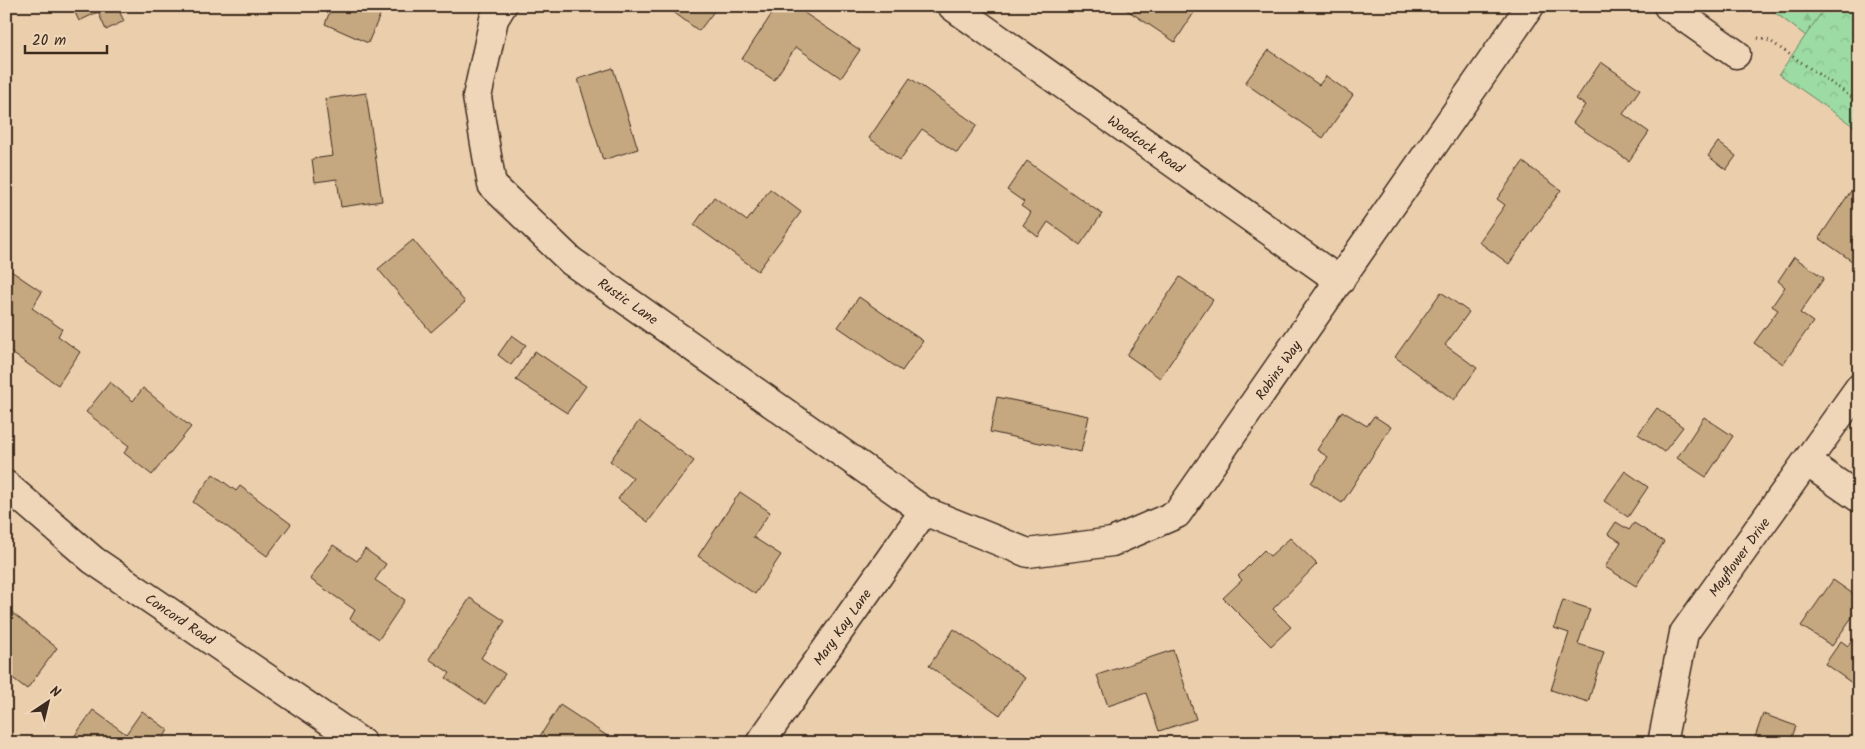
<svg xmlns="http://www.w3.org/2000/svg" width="1865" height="749" font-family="Kalam,sans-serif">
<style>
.forest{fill:url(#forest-firs);stroke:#6c8260}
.park{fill:url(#park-crowns);stroke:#6c8260}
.building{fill:#c6a880;stroke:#3b2a1e}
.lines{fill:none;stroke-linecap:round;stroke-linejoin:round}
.minor-casing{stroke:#3b2a1e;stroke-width:31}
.path{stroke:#3b2a1e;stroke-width:3;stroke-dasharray:1 4;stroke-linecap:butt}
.minor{stroke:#f0d6b8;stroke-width:28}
.labels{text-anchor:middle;stroke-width:4.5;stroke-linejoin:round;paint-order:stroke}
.street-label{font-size:14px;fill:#3b2a1e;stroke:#f0d6b8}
</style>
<defs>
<pattern id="forest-firs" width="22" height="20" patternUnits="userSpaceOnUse" patternTransform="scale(1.25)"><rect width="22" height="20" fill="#9cdba3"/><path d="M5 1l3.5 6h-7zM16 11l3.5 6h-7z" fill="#87bc8c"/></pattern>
<pattern id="park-crowns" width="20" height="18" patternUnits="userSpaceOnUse" patternTransform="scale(1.25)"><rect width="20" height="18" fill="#9cdba3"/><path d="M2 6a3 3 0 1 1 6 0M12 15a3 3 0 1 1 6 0" fill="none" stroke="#87bc8c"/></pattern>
</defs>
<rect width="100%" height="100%" fill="#ebcfad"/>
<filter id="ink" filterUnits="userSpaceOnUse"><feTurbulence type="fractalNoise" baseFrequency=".02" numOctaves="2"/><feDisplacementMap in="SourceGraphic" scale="10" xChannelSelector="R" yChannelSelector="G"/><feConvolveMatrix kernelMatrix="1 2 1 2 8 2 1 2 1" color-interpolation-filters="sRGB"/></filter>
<g filter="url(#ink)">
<!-- forest -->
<polygon class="forest" points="1766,6 1859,6 1830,54"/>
<!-- park -->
<polygon class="park" points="1826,6 1859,6 1859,130 1779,74"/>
<!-- building -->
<g class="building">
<polygon points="72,6 134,6 120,13 124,21 106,30 98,12 79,21"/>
<polygon points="332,6 384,6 368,43 325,24"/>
<polygon points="669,6 718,6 699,31 668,8"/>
<polygon points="777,6 794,6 860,50 841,78 796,47 774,80 742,59"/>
<polygon points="1121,6 1188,6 1195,11 1175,42"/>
<polygon points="1269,50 1319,85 1326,76 1353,95 1323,138 1245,83"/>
<polygon points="1601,62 1640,89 1623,114 1649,132 1629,161 1573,123 1585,105 1576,99"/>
<polygon points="613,68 638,149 603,160 578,79"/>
<polygon points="910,78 977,125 957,153 922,129 900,160 869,138"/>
<polygon points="366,93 382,201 341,207 337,179 315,182 312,159 333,156 325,99"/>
<polygon points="1718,142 1736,156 1726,170 1708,156"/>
<polygon points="1027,161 1102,214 1080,245 1048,222 1038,237 1023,225 1031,213 1021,206 1024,202 1007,190"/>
<polygon points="1523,162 1561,190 1509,264 1479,242 1505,205 1497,199"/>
<polygon points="1859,179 1859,251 1852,261 1819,238"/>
<polygon points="770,189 801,212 758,271 694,225 714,197 747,221"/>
<polygon points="413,240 465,302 431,332 378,269"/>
<polygon points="1794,257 1824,278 1800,313 1813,322 1783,364 1754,343 1778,310 1772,306 1785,287 1778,281"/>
<polygon points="11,271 42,292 32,308 62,329 58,336 80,352 58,385 6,349 6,279"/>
<polygon points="1180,277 1213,300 1160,378 1127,355"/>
<polygon points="1441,292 1469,312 1445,345 1477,368 1454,400 1395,357"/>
<polygon points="859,297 923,341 902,371 838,327"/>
<polygon points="512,335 526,345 511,365 498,355"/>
<polygon points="535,351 586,386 567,413 516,380"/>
<polygon points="110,382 133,401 143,388 191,427 152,475 124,453 129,446 86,412"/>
<polygon points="997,397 1089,416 1081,452 990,432"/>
<polygon points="1657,408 1683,427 1664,452 1638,434"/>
<polygon points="1342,411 1367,426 1374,416 1391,427 1342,503 1311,483 1328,457 1317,450"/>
<polygon points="1704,417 1733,436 1706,477 1677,458"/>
<polygon points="639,421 694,461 648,522 618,499 633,478 610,461"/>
<polygon points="1625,471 1648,487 1628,517 1604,501"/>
<polygon points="213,474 236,491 240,486 291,524 267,556 193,502"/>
<polygon points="740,492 770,512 753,537 781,555 755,594 698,556"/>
<polygon points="1616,522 1629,530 1634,523 1664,542 1636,586 1605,567 1621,542 1608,534"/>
<polygon points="1290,538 1317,564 1273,609 1291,627 1271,646 1223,598 1242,580 1238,576 1264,550 1270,556"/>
<polygon points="333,545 357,561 365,549 386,564 375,580 405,600 379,639 350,619 355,610 310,579"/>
<polygon points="1833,580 1859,598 1859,607 1832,646 1801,626"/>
<polygon points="470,598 505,621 481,658 505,674 485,704 446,678 450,673 429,659"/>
<polygon points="1563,600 1590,609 1578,644 1604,652 1588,702 1551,690 1569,633 1554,628"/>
<polygon points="6,608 57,648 27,689 6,673"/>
<polygon points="954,629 1025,678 1000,715 929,666"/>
<polygon points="1856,635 1859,637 1859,688 1825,664 1841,641 1848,646"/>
<polygon points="1173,650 1196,719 1159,731 1146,693 1108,706 1097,675"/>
<polygon points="560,705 618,743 551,743 540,736"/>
<polygon points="93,710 126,734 142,711 168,730 160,743 73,743 71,741"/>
<polygon points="1763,714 1796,726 1790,743 1753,743"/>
</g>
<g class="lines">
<defs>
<g id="minor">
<polyline points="502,6 494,19 477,97 492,185 571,261 924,511 1028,553 1112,542 1177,514 1530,6"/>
<polyline points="952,6 1340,281"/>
<polyline points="1668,6 1736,54"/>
<polyline points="1807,462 1859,498"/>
<polyline points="6,485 93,560 362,743"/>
<polyline points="760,743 924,511"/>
<polyline points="1662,743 1684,633 1859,388"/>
</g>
</defs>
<!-- minor casing -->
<use href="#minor" class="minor-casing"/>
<!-- path -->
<polyline class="path" points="1758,38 1770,41 1859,102"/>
<!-- minor -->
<use href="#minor" class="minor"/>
</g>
</g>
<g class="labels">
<!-- street labels -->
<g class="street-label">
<text transform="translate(1146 144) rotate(35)" y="5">Woodcock Road</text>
<text transform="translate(628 301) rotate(35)" y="5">Rustic Lane</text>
<text transform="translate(1278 370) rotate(-55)" y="5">Robins Way</text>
<text transform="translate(1739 557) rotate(-54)" y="5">Mayflower Drive</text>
<text transform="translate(180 619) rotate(34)" y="5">Concord Road</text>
<text transform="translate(842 627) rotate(-55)" y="5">Mary Kay Lane</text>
</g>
</g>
<!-- margin -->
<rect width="1865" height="749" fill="none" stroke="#f0d6b8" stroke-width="25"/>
<rect x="12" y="12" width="1840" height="724" fill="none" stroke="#3b2a1e" stroke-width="2" filter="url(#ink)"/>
<!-- north arrow -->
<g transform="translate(48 702) rotate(35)" stroke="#f0d6b8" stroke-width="4" paint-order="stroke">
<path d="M0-4L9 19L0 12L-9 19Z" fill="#3b2a1e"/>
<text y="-8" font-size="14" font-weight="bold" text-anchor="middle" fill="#3b2a1e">N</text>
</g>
<!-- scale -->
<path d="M25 45v8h82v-8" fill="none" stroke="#3b2a1e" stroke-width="2.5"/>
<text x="32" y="45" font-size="15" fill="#3b2a1e" stroke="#f0d6b8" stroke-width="4" paint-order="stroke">20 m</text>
</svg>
